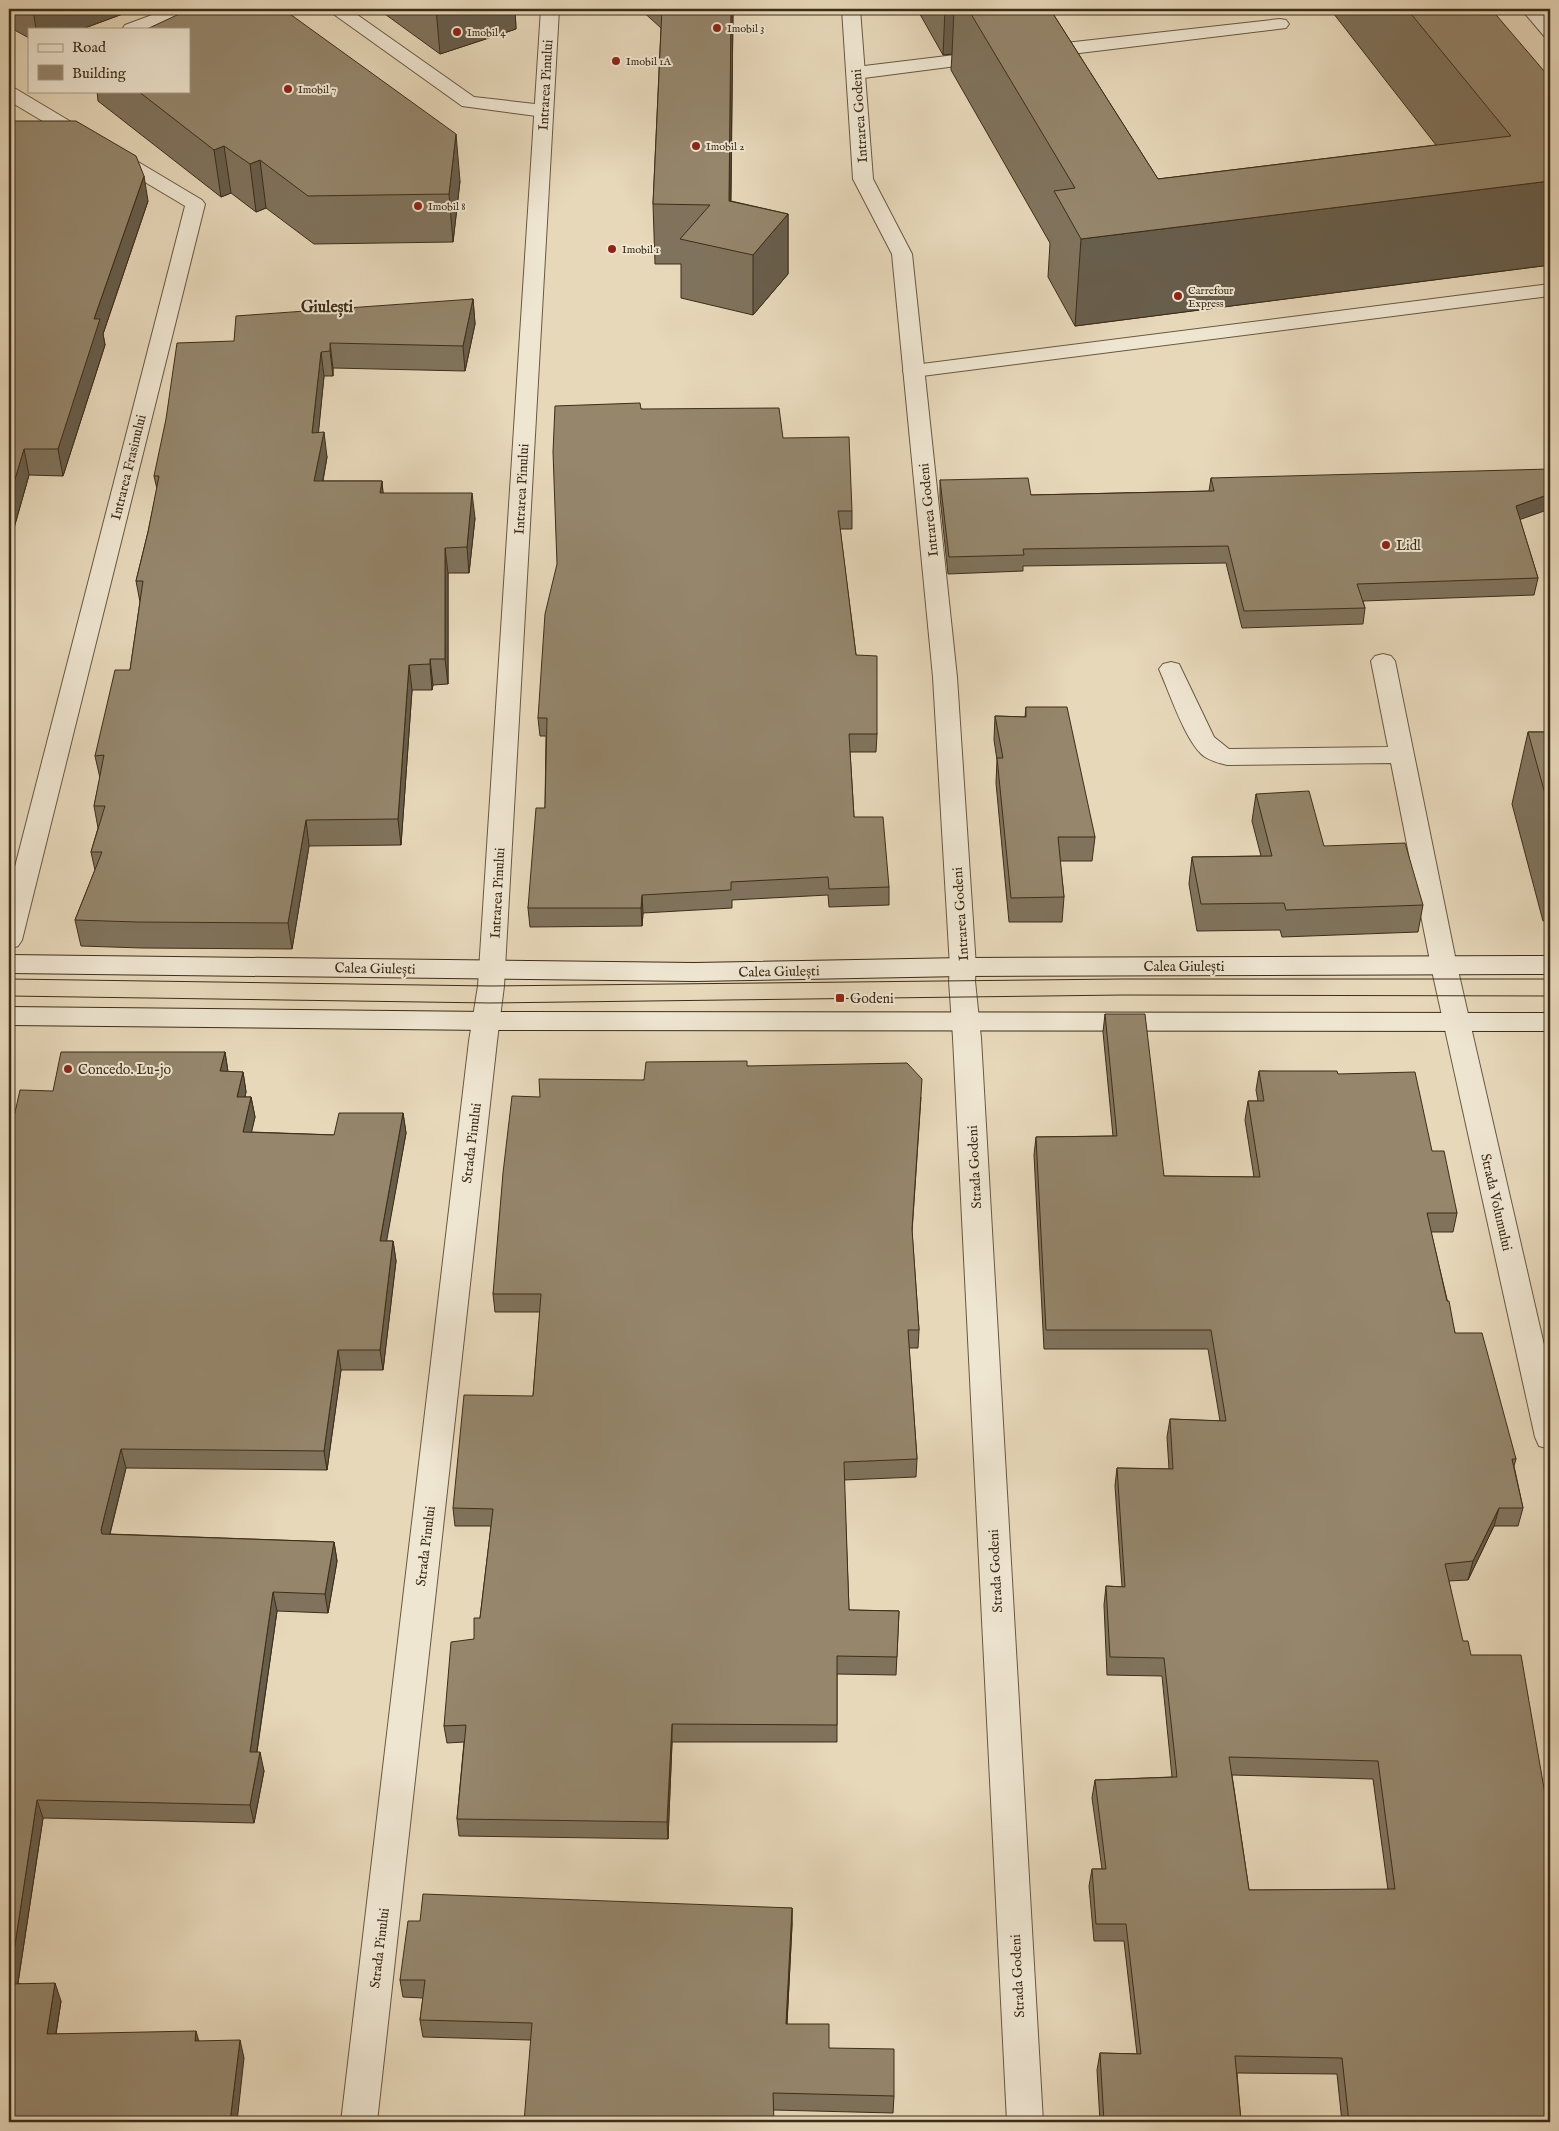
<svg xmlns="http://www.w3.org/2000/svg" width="1559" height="2131" font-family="'IM FELL English',serif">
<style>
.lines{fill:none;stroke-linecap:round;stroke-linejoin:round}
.lane-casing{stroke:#685840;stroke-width:2}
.street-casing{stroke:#685840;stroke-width:2}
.secondary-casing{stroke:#3d2d18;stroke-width:2}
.lane{fill:#efe6d2;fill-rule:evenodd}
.street{fill:#efe6d2;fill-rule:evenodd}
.secondary{fill:#efe6d2;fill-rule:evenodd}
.tram{stroke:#3d2d18;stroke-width:1}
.wall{fill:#80735d;stroke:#3d2d18;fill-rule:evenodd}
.shaded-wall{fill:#685e4c;stroke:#3d2d18}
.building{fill:#95866c;stroke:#3d2d18;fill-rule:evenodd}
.poi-dot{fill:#8f2418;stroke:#efe6d2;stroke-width:2}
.labels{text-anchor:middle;stroke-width:4;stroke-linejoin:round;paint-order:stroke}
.far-poi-label{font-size:11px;fill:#3d2d18;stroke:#efe6d2;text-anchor:start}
.street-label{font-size:14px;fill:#3d2d18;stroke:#efe6d2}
.poi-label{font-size:14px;fill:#3d2d18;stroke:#efe6d2;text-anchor:start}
.far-district-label{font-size:16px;font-weight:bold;fill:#3d2d18;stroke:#efe6d2}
</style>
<rect width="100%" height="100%" fill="#e7d8ba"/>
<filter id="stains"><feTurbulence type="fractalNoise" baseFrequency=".004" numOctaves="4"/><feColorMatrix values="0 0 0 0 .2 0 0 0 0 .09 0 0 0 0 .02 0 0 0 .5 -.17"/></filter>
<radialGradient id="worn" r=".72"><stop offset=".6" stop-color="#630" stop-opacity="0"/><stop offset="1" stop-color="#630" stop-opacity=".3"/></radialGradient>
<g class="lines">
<defs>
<g id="lane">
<polygon points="168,9 193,9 190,13 148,29 122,29 125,25"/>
<polygon points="329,9 349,9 474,97 544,105 551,107 553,111 551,115 544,117 462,106 332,13"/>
<polygon points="1521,9 1539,9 1550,21 1550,37 1544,36"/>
<polygon points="1280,19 1286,20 1289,24 1286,28 1038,58 1031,56 1029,52 1031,48 1038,46"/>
<polygon points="988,51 995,53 997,57 995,61 856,79 849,77 847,73 849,69 856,67"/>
<polygon points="1550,284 1550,296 914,377 906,376 903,371 906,366 914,365"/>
<path d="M1383 654 1391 656 1395 661 1457 966 1453 972 1444 975 1435 972 1431 966 1391 763 1227 765C1219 763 1211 761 1205 757 1186 744 1169 691 1159 669L1163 664 1171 662 1179 664 1214 737 1229 749 1388 747 1371 661 1375 656Z"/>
</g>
<g id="street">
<polygon points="541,9 559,9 504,986 497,1041 377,2122 341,2122 469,1041 478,986"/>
<polygon points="842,9 860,9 873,179 912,254 957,677 976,967 975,981 981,1038 1043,2122 1007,2122 953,1038 949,981 950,967 933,677 892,254 853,179"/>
<polygon points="9,87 16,89 202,200 205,204 22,940 18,946 9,949 9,890 185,206 9,101"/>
<polygon points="1444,957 1453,960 1457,966 1550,1371 1550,1449 1539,1446 1535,1437 1431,966 1435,960"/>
</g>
<g id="secondary">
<polygon points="9,955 694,963 963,958 1550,956 1550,974 963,976 694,981 9,973"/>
<polygon points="9,1007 487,1012 1550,1013 1550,1031 487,1030 9,1025"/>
</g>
</defs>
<!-- lane casing -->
<use href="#lane" class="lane-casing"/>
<!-- street casing -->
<use href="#street" class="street-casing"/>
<!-- secondary casing -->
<use href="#secondary" class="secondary-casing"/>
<!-- lane -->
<use href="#lane" class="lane"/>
<!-- street -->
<use href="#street" class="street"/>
<!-- secondary -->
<use href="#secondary" class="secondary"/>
<!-- tram -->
<g class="tram">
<polyline points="9,979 491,986 1122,979 1550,979"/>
<polyline points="9,996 490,1003 1123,995 1550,996"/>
</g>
</g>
<!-- wall -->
<g class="wall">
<polygon points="9,9 136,9 82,29 29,29 29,38 9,27"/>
<polygon points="378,9 515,9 516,29 440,54"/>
<polygon points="640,9 733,9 731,201 788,214 788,274 753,315 681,298 681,264 655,264 653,204 661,28"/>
<polygon points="917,9 1050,9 1158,179 1436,145 1330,9 1491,9 1550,265 1075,326 1048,277 1050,243 951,70 952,54 943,55"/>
<polygon points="97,91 189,91 460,181 453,242 314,244 266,208 256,212 231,193 221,197 98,101"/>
<polygon points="9,121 148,201 103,334 105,345 63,476 29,475 12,535 9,535"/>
<polygon points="473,299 475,324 465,371 333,368 333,376 324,376 318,433 327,457 323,481 382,481 383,493 475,518 469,573 448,573 448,684 433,685 432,690 412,690 401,845 309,846 292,949 142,948 81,946 75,920 95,870 91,852 98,828 94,806 100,778 95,756 130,670 140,602 136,581 148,532 157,489 154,476 234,341"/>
<polygon points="641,409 783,438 852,511 852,529 840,529 856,655 877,734 876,752 850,752 854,817 889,887 889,905 829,907 828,895 732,900 732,908 643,913 642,926 530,927 528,908 545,808 546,736 540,736 538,718"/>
<polygon points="1211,478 1520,520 1538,578 1534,595 1363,601 1365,608 1363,624 1242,628 1226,563 1023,566 1023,571 948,574 940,497 940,480 1031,495 1209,491"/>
<polygon points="1026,707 1095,837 1092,861 1060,861 1064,897 1062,922 1009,922 996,783 997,760 994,740 995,716 1025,717"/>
<polygon points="1528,732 1550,732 1550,921 1543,921 1512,804"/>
<polygon points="1256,794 1324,846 1423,905 1418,932 1282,937 1280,930 1197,931 1189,884 1192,857 1261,856 1252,821"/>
<path d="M1105 1014 1164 1176 1254 1177 1245 1120 1248 1101H1258L1256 1090 1259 1071 1338 1074 1432 1151 1457 1213 1453 1232H1431L1455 1333 1516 1459 1514 1466 1523 1508 1518 1526H1494L1468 1580 1449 1581 1550 2122H1342L1337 2074 1237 2073 1241 2122H1100L1097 2070 1100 2053 1137 2054 1124 1941H1094L1089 1886 1092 1869H1102L1092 1798 1095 1780 1172 1777 1162 1676 1107 1675 1104 1605 1106 1586 1122 1587 1115 1486 1117 1468 1169 1469 1167 1437 1170 1419 1220 1421 1208 1349H1044L1034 1155 1036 1137 1113 1136 1103 1032ZM1232 1775 1373 1779 1388 1890H1249Z"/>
<polygon points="225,1052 228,1072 243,1072 246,1092 245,1097 251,1097 255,1117 251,1132 334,1135 403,1113 406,1133 386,1241 393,1241 396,1261 383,1370 341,1370 327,1470 126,1468 110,1534 334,1542 337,1561 328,1613 277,1611 257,1752 264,1771 254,1823 43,1818 18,1983 61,2001 56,2034 199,2041 244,2058 9,2122 53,1091"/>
<polygon points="747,1066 921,1097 912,1232 919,1330 918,1348 909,1348 917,1459 916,1477 844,1480 849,1610 899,1611 896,1675 837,1674 837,1742 672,1742 668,1839 459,1836 457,1819 464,1742 447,1743 444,1726 474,1639 480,1618 491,1526 455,1526 453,1508 533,1396 540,1312 495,1312 493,1294 540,1097 644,1080"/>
<polygon points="792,1908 792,1925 787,2024 829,2048 894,2096 893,2113 774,2110 530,2040 423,2037 420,2020 423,1998 403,1997 400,1980 420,1921"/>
</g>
<!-- shaded-wall -->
<g class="shaded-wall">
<polygon points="33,9 136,9 82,29 36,29"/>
<polygon points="436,9 515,9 516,29 440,54"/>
<polygon points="731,9 733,9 730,250 729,201"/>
<polygon points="945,9 954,9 952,54 943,55"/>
<polygon points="456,134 460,181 453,242 449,194"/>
<polygon points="224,146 231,193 221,197 214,150"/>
<polygon points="260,160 266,208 256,212 250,164"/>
<polygon points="144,176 148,201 103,334 105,345 63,476 58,449 94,319"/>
<polygon points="1550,181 1550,265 1075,326 1081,239"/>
<polygon points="788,214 788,274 753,315 753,255"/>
<polygon points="473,299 475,324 465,371 463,346"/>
<polygon points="330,343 333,368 333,376 330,351"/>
<polygon points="321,352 324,376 316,458 312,433"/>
<polygon points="324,432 327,457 318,506 314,481"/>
<polygon points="24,449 29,475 12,535 9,522 9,499"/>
<polygon points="382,481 384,506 380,493"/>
<polygon points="472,493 475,518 469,573 467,547"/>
<polygon points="1550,494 1550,509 1513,522 1516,506"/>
<polygon points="445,548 448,573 448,684 445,659"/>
<polygon points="430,659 433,685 432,690 430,664"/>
<polygon points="409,665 412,690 401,845 398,819"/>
<polygon points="306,820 309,846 292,949 288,923"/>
<polygon points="642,895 643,913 642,926 641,908"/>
<polygon points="225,1052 228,1072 220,1071"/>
<polygon points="243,1072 246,1092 240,1117 237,1097"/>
<polygon points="251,1097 255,1117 247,1152 243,1132"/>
<polygon points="403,1113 406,1133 383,1261 380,1241"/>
<polygon points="393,1241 396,1261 383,1370 380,1350"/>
<polygon points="338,1350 341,1370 327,1470 324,1451"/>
<polygon points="121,1449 126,1468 106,1549 102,1534 101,1530"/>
<polygon points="1499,1508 1494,1526 1468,1580 1473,1561"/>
<polygon points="334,1542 337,1561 328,1613 325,1594"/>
<polygon points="273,1592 277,1611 254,1771 250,1752"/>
<polygon points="672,1724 672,1742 668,1839 667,1822"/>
<polygon points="260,1752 264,1771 254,1823 250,1805"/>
<polygon points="37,1800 43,1818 15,2002 9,1984"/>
<polygon points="792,1908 792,1925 786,2041 786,2024"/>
<polygon points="55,1983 61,2001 53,2052 47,2034"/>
<polygon points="196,2031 201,2049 195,2041"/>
<polygon points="240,2040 244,2058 237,2122 230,2122"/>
</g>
<!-- building -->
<g class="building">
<polygon points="190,9 283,9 456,134 449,194 308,196 260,160 250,164 224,146 214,150 138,91 189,91 189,29 147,29"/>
<polygon points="662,9 731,9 729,201 788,214 753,255 680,239 710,205 653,204"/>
<polygon points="968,9 1050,9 1158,179 1511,136 1407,9 1491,9 1550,78 1550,181 1081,239 1054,191 1075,188"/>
<polygon points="9,121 76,121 136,156 144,176 94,319 100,319 58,449 24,449 9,499"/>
<polygon points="473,299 463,346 330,343 330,351 321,352 312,433 324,432 314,481 382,481 380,493 472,493 467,547 445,548 445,659 430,659 430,664 409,665 398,819 306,820 288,923 137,922 75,920 102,852 91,852 105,806 94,806 104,755 95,756 115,670 130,670 143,581 136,581 148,532 159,476 154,476 166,419 177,343 234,341 236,316"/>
<polygon points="640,403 641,409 779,408 783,438 849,437 852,511 838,511 856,655 877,656 877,734 849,734 854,817 883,817 889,887 829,889 828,877 731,882 731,890 642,895 641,908 528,908 536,808 545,808 547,718 538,718 545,614 557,564 553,452 555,406"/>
<polygon points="1550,469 1550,494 1516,506 1538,578 1357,584 1365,608 1244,611 1228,546 1023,549 1024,555 949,557 940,480 1028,478 1031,495 1214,491 1211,478"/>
<polygon points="1026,707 1067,707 1095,837 1058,837 1064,897 1011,898 997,758 1003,758 995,716 1026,717"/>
<polygon points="1528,732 1550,732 1550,812"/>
<polygon points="1309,791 1324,846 1405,843 1423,905 1286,910 1284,903 1201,904 1192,857 1272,856 1256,794"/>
<path d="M1105 1014H1145L1164 1176 1260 1177 1248 1101H1264L1259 1071H1337L1338 1074 1415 1072 1432 1151H1444L1457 1213H1427L1447 1301H1449L1455 1333H1482L1516 1459H1512L1523 1508H1499L1473 1561 1445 1564 1463 1641H1468L1471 1655H1521L1550 1823V2122H1349L1342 2058 1235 2056 1241 2122H1104L1100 2053 1141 2054 1126 1924H1096L1092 1869H1106L1095 1780 1177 1777 1164 1658 1110 1657 1106 1586 1125 1587 1117 1468 1173 1469 1170 1419 1226 1421 1211 1330H1046L1036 1137 1117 1136ZM1229 1757 1378 1761 1395 1889 1249 1890Z"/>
<polygon points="61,1052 225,1052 220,1071 243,1072 237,1097 251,1097 243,1132 334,1135 339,1113 403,1113 380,1241 393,1241 380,1350 338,1350 324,1451 121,1449 101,1530 102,1534 334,1542 325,1594 273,1592 250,1752 260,1752 250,1805 37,1800 9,1984 55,1983 47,2034 196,2031 195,2041 240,2040 230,2122 9,2122 9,1139 20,1090 53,1091"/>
<polygon points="747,1061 747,1066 907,1063 922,1079 912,1229 919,1330 908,1330 917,1459 844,1462 849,1610 899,1611 897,1657 837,1656 837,1725 672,1724 667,1822 457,1819 466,1725 444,1726 451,1642 474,1639 474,1618 480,1618 493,1509 453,1508 464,1395 533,1396 541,1294 493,1294 503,1173 512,1096 540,1097 539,1079 644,1080 646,1062"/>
<polygon points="423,1894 792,1908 786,2024 829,2024 829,2048 894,2049 894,2096 773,2093 774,2122 524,2122 532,2023 420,2020 425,1980 400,1980 408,1921 420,1921"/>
</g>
<!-- markers -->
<g class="poi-dot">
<circle cx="717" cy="28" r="5"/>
<circle cx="457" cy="32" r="5"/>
<circle cx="616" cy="61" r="5"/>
<circle cx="288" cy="89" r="5"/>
<circle cx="696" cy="146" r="5"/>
<circle cx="418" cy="206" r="5"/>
<circle cx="612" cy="249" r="5"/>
<circle cx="1178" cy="296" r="5"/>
<circle cx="1386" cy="545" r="5"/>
<rect x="835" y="993" width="10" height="10" rx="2.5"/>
<circle cx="68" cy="1069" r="5"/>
</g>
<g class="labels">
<!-- far-poi labels -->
<g class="far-poi-label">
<text x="727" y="32">Imobil 3</text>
<text x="467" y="36">Imobil 4</text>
<text x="626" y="65">Imobil 1A</text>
<text x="298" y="93">Imobil 7</text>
<text x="706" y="150">Imobil 2</text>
<text x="428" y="210">Imobil 8</text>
<text x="622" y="253">Imobil 1</text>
<text x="1188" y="294">Carrefour<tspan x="1188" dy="13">Express</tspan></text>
</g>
<!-- street labels -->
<g class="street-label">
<text transform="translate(545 85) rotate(-87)" y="5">Intrarea Pinului</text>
<text transform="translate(859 116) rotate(-94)" y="5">Intrarea Godeni</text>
<text transform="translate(128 467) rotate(-76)" y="5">Intrarea Frasinului</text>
<text transform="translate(521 489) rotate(-87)" y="5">Intrarea Pinului</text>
<text transform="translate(928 510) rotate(-96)" y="5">Intrarea Godeni</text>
<text transform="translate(497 893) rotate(-87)" y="5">Intrarea Pinului</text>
<text transform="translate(960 914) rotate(-94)" y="5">Intrarea Godeni</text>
<text x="1184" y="971">Calea Giulești</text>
<text transform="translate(375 968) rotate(1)" y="5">Calea Giulești</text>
<text transform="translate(779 971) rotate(-1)" y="5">Calea Giulești</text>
<text transform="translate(471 1143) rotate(-83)" y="5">Strada Pinului</text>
<text transform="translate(974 1167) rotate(-93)" y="5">Strada Godeni</text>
<text transform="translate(1497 1202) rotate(77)" y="5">Strada Volumului</text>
<text transform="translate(425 1546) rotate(-83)" y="5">Strada Pinului</text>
<text transform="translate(995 1571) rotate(-93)" y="5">Strada Godeni</text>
<text transform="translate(379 1948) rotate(-83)" y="5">Strada Pinului</text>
<text transform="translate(1017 1976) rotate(-93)" y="5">Strada Godeni</text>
</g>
<!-- poi labels -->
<g class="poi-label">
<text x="1396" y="550">Lidl</text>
<text x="850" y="1003">Godeni</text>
<text x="78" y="1074">Concedo. Lu-jo</text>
</g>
<!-- far-district labels -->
<g class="far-district-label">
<text x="327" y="312">Giulești</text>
</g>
</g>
<!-- margin -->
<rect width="1559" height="2131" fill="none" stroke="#e7d8ba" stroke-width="30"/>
<rect x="10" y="10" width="1539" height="2111" fill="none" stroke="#3d2d18" stroke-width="2.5"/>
<rect x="15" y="15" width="1529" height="2101" fill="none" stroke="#3d2d18"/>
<!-- legend -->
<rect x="28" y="28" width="162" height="65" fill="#efe6d2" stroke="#a89c88"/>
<rect x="38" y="44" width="25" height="8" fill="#efe6d2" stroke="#a89c88"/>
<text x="72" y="52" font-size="15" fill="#3d2d18">Road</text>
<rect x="38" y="65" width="25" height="15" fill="#95866c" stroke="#a89c88"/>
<text x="72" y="78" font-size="15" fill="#3d2d18">Building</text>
<rect width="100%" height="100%" filter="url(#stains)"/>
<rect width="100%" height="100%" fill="url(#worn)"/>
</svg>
